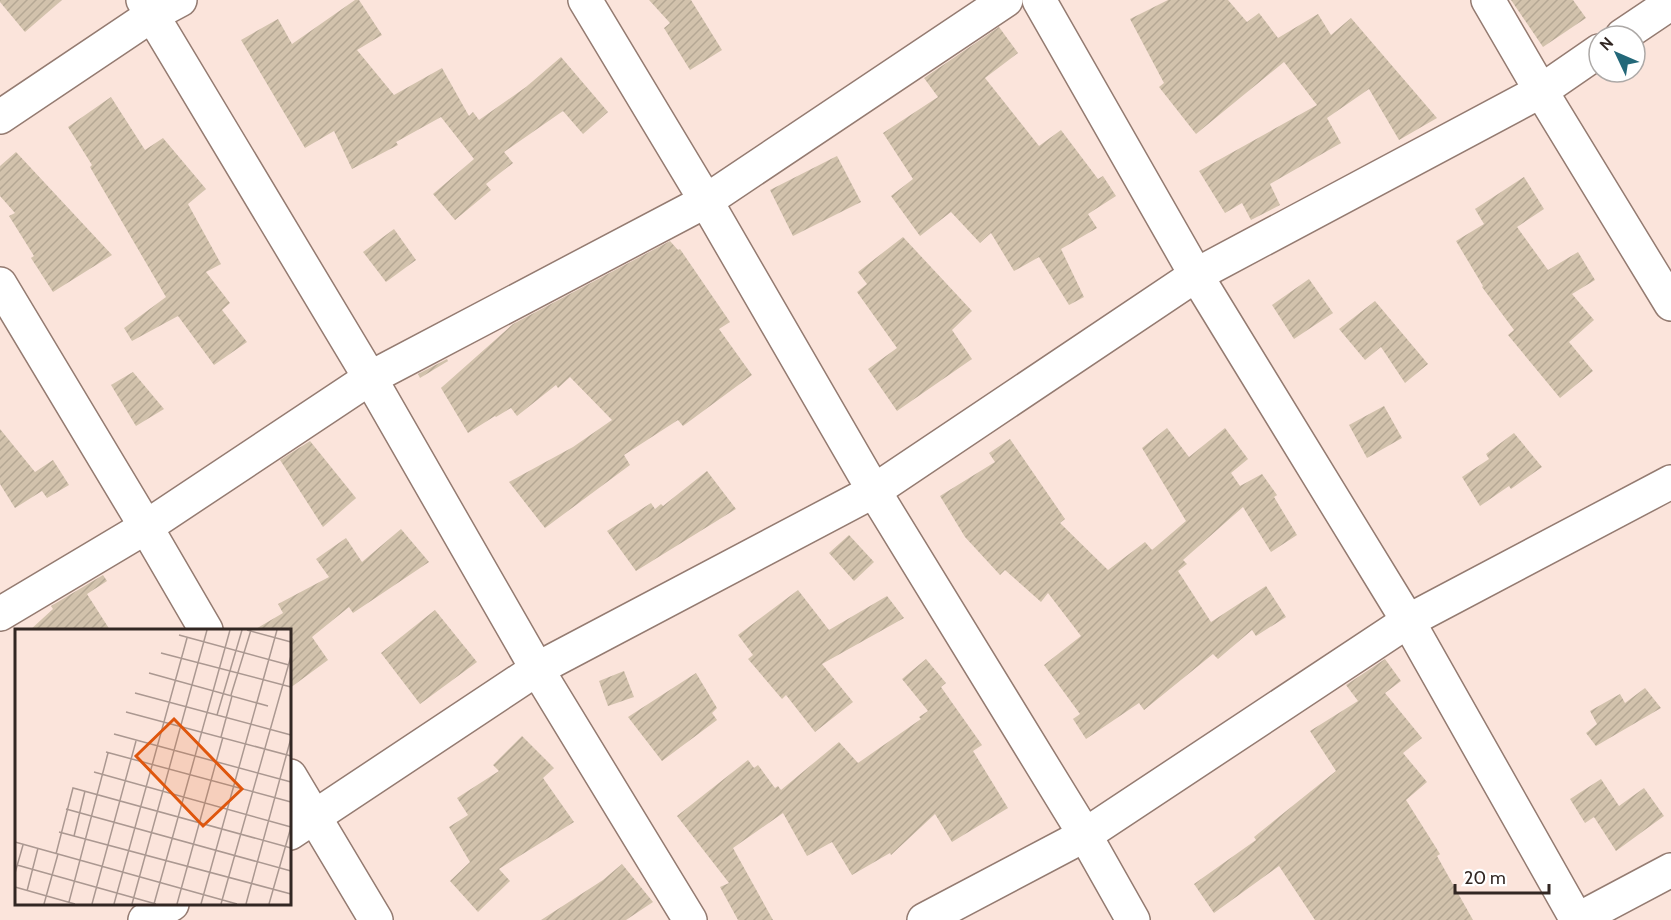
<svg xmlns="http://www.w3.org/2000/svg" width="1671" height="920" font-family="Cabin,sans-serif">
<style>
.building{fill:url(#building-hatch)}
.lines{fill:none;stroke-linecap:round;stroke-linejoin:round}
.minor-casing{stroke:#947b71;stroke-width:36}
.tertiary-casing{stroke:#947b71;stroke-width:36}
.minor{stroke:#fff;stroke-width:33}
.tertiary{stroke:#fff;stroke-width:33}
.inset-road{fill:none;stroke:#ab9891;stroke-width:1.5}
.view{fill:#df560d;fill-opacity:0.15;stroke:#df560d;stroke-width:3}
.inset-edge{fill:none;stroke:#322723;stroke-width:3}
</style>
<defs>
<pattern id="building-hatch" width="6" height="6" patternUnits="userSpaceOnUse" patternTransform="scale(1.5)"><rect width="6" height="6" fill="#d2c2ac"/><path d="M-1 1l2-2M0 6l6-6M5 7l2-2" fill="none" stroke="#b5a794"/></pattern>
</defs>
<rect width="100%" height="100%" fill="#fbe4db"/>
<!-- building -->
<g class="building">
<polygon points="0,0 62,0 25,32 0,2"/>
<polygon points="355,0 359,0 382,35 357,50 394,95 442,68 469,116 473,112 479,120 526,87 561,57 608,112 583,134 563,111 504,152 513,163 486,184 491,190 455,220 433,194 474,159 441,117 396,142 398,145 352,169 334,131 305,148 241,40 278,19 292,44"/>
<polygon points="649,0 691,0 722,50 690,70 664,28 670,23"/>
<polygon points="1168,0 1228,0 1247,22 1259,13 1278,38 1318,14 1331,35 1351,18 1437,118 1399,140 1369,89 1327,118 1341,143 1270,184 1280,205 1251,220 1242,203 1225,213 1199,171 1317,105 1284,62 1196,134 1159,87 1164,83 1130,19"/>
<polygon points="1511,0 1573,0 1586,18 1543,47"/>
<polygon points="999,27 1018,53 985,78 1039,146 1061,130 1098,179 1103,176 1116,196 1088,214 1097,228 1061,249 1084,297 1069,305 1039,257 1014,271 991,233 980,243 951,212 920,236 891,196 913,179 883,133 938,97 924,78"/>
<polygon points="111,97 145,150 163,138 206,189 188,204 221,264 206,272 230,303 222,310 247,342 214,365 178,316 132,341 124,328 166,297 90,167 92,165 68,127"/>
<polygon points="16,152 112,255 53,292 31,258 34,256 9,216 15,213 0,196 0,166"/>
<polygon points="837,156 861,202 793,236 770,190"/>
<polygon points="1524,177 1544,209 1517,227 1548,270 1578,252 1595,280 1572,294 1594,320 1569,342 1593,371 1560,398 1508,335 1514,330 1482,287 1483,286 1456,241 1484,224 1475,209"/>
<polygon points="394,229 416,260 386,282 363,252"/>
<polygon points="903,237 972,311 952,330 972,359 897,411 868,369 897,348 857,292 867,284 858,272"/>
<polygon points="670,241 678,250 680,249 730,322 719,329 752,375 683,426 678,420 624,455 630,465 545,528 509,482 573,447 612,420 570,377 558,388 556,385 517,416 511,408 496,417 495,416 468,433 441,388 513,324"/>
<polygon points="1309,279 1333,313 1294,339 1272,305"/>
<polygon points="1375,301 1428,364 1405,383 1381,347 1365,360 1339,329"/>
<polygon points="447,359 448,361 420,378 418,374"/>
<polygon points="133,372 164,409 136,426 111,385"/>
<polygon points="1384,406 1402,438 1367,458 1349,425"/>
<polygon points="1167,428 1189,457 1225,428 1248,459 1231,473 1240,486 1262,474 1277,495 1274,497 1297,535 1271,552 1243,507 1183,560 1187,564 1178,571 1211,622 1266,586 1286,617 1256,636 1252,630 1218,659 1213,654 1144,710 1139,703 1086,739 1073,719 1080,714 1044,665 1081,636 1048,593 1041,602 1005,570 1000,575 965,537 940,496 995,462 989,453 1010,439 1065,519 1060,523 1108,570 1145,542 1152,550 1186,521 1142,448"/>
<polygon points="0,429 35,472 53,460 69,485 47,498 42,491 15,508 0,484"/>
<polygon points="1514,433 1542,467 1511,489 1509,486 1480,506 1462,477 1489,459 1486,454"/>
<polygon points="310,441 356,498 323,527 280,460"/>
<polygon points="707,471 736,509 636,571 607,531 651,503 655,509 661,504 663,506"/>
<polygon points="401,529 429,562 353,613 349,607 312,637 328,660 290,688 290,630 254,630 283,613 278,604 329,577 316,559 346,538 362,562"/>
<polygon points="849,535 874,562 854,581 829,553"/>
<polygon points="103,575 107,581 87,594 110,630 30,630 53,609 51,606"/>
<polygon points="798,590 829,630 887,596 904,618 822,664 853,702 815,732 786,695 782,699 748,659 753,655 738,635"/>
<polygon points="435,610 477,662 420,704 381,653"/>
<polygon points="926,659 946,683 941,687 982,745 973,751 1008,808 952,842 935,814 891,855 890,853 852,875 832,842 807,856 783,813 733,848 773,920 738,920 720,887 729,883 677,816 748,760 754,768 758,765 775,788 778,786 781,790 839,742 858,763 921,719 919,717 928,711 902,679"/>
<polygon points="1385,659 1401,681 1385,693 1422,738 1403,753 1427,782 1406,800 1440,854 1437,856 1473,920 1315,920 1279,866 1214,913 1194,884 1256,840 1254,837 1336,771 1310,731 1358,701 1346,685"/>
<polygon points="624,671 634,697 608,706 599,681"/>
<polygon points="696,673 717,708 712,713 717,720 662,761 628,717"/>
<polygon points="1645,688 1661,708 1596,746 1586,733 1597,724 1590,711 1620,694 1625,703"/>
<polygon points="522,736 554,768 543,778 574,822 499,869 510,881 478,912 450,881 470,862 449,827 468,815 457,798 499,771 493,765"/>
<polygon points="1601,779 1619,806 1644,788 1664,816 1616,851 1594,817 1585,823 1570,799"/>
<polygon points="622,864 653,902 626,920 541,920 603,880"/>
</g>
<g class="lines">
<defs>
<g id="minor">
<polyline points="143,0 370,378 537,669 690,920"/>
<polyline points="1039,0 1196,275 1408,621 1577,920"/>
<polyline points="1488,0 1541,91 1671,304"/>
<polyline points="1622,36 1671,3"/>
<polyline points="0,117 152,15 180,0"/>
<polyline points="0,284 146,527 206,630"/>
<polyline points="0,614 146,527 370,378 706,201 1006,0"/>
<polyline points="290,776 376,920"/>
<polyline points="290,833 537,669 874,491 1196,275 1541,91 1599,51"/>
<polyline points="145,920 172,904"/>
<polyline points="924,920 1085,835 1408,621 1671,482"/>
<polyline points="1577,920 1671,870"/>
</g>
<polyline id="tertiary" points="585,0 706,201 874,491 1085,835 1133,920"/>
</defs>
<!-- minor casing -->
<use href="#minor" class="minor-casing"/>
<!-- tertiary casing -->
<use href="#tertiary" class="tertiary-casing"/>
<!-- minor -->
<use href="#minor" class="minor"/>
<!-- tertiary -->
<use href="#tertiary" class="tertiary"/>
</g>
<!-- overview -->
<g transform="translate(15 629)">
<rect width="276" height="276" fill="#fbe4db"/>
<path class="inset-road" d="M232 1 276 13M164 6 274 36M146 24 276 58M134 44 253 77M120 64 276 106M216 66 236 1M111 83 276 127M202 86 227 1M99 105 276 153M206 108 217 67M91 123 276 173M79 143 276 198M51 180 276 242M44 203 276 265M59 207 70 162M0 213 222 275M41 225 58 159 276 219M2 236 141 275M0 244 8 216M0 258 60 275M12 262 23 219M54 273 93 124M29 275 43 225M77 275 121 112M99 275 172 9M117 275 192 1M139 275 215 1M162 275 208 108M186 275 262 1M206 275 276 27M231 275 276 109M254 275 276 198"/>
<path class="view" d="M159 90 227 160 188 197 121 127Z"/>
<rect width="276" height="276" class="inset-edge"/>
</g>
<!-- north arrow -->
<g transform="translate(1617 54) rotate(314)"><circle r="28" fill="#ffffff" stroke="#ada9a7" stroke-width="1.5"/>
<path d="M0-4.5L10 22L0 15L-10 22Z" fill="#236879"/>
<text y="-9" font-size="16" font-weight="bold" text-anchor="middle" fill="#322723">N</text>
</g>
<!-- scale -->
<path d="M1455 884v9h94v-9" fill="none" stroke="#322723" stroke-width="3"/>
<text x="1464" y="884" font-size="18" fill="#322723" stroke="#ffffff" stroke-width="4.5" paint-order="stroke">20 m</text>
</svg>
